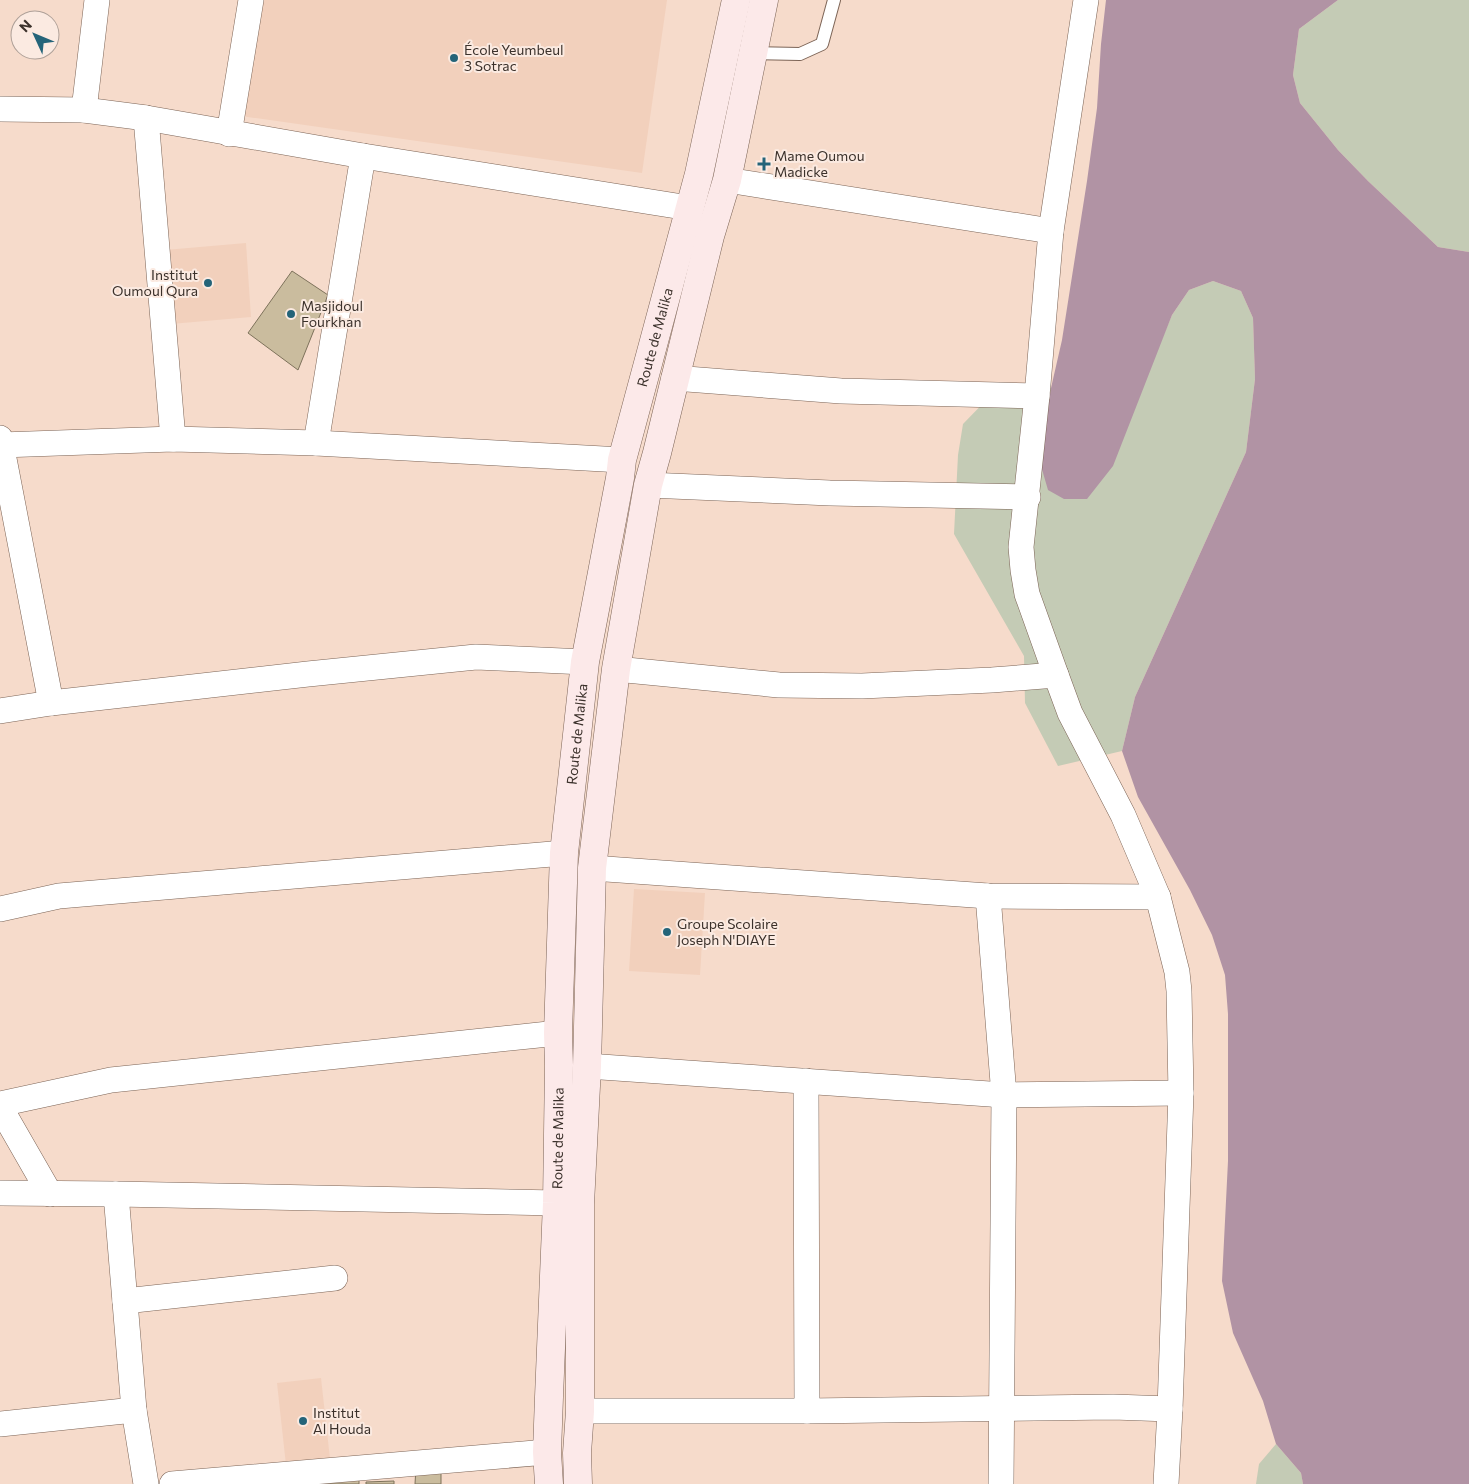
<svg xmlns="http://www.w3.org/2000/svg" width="1469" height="1484" font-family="Commissioner,sans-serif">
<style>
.built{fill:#f2d0bc}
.green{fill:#c4cbb5}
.water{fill:#b193a4}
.building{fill:#cabc9e;stroke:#7d725b}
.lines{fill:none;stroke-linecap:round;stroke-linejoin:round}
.lane-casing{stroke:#7c6456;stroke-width:14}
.street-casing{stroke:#7c6456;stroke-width:26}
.secondary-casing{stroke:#7c6456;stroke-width:29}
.lane{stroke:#fff;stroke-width:12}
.street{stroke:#fff;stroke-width:25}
.secondary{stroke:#fce9e9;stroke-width:28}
.poi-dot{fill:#246479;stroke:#fbeae1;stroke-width:2}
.labels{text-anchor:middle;stroke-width:4;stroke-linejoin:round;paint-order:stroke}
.poi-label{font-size:14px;fill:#3b312b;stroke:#fbeae1;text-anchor:start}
.street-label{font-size:14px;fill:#3b312b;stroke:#fbeae1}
</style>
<rect width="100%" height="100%" fill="#f6dbcb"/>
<!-- built -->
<g class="built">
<polygon points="258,0 667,0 642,173 241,116"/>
<polygon points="246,243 251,317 171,324 165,250"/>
<polygon points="634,889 705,893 700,975 629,971"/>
<polygon points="321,1378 330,1459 286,1465 277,1383"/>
</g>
<!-- green -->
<g class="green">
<polygon points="1338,0 1469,0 1469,252 1438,247 1368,181 1338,150 1300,103 1293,75 1299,29"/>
<polygon points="1213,281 1241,291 1253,318 1255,379 1246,452 1135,697 1122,751 1058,766 1025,703 1024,656 954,534 958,455 963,424 997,389 1051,388 1043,438 1157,351 1172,315 1189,290"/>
<polygon points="1276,1444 1301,1473 1303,1484 1256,1484 1259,1464"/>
</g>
<!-- water -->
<polygon class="water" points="1106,0 1338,0 1299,29 1293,75 1300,103 1338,150 1368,181 1438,247 1469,252 1469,1484 1303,1484 1301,1473 1276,1444 1263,1401 1233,1333 1222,1281 1228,1161 1228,1014 1225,975 1212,935 1190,890 1138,797 1122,751 1135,697 1246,452 1255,379 1253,318 1241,291 1213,281 1189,290 1172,315 1113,466 1087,499 1064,499 1048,490 1041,466 1043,438 1051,388 1062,340 1087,181 1097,108 1101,44"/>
<!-- building -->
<g class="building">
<polygon points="292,271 328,295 298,370 248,333"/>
<polygon points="416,1467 441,1468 441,1484 415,1484"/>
<polygon points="359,1478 359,1484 325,1484 324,1480"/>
<polygon points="394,1481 394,1484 366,1484 366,1482"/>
</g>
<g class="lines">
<defs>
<polyline id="lane" points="754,53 800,54 822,44 834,0"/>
<g id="street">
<polyline points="1086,0 1051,231 1037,396 1021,547 1023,570 1027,594 1056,675 1070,713 1123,815 1158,897 1177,972 1179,991 1181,1093 1170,1409 1166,1484"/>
<polyline points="0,109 84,110 146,118 363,156 689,208"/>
<polyline points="84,110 97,0"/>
<polyline points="146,118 173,439"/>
<polyline points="229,134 251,0"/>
<polyline points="727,180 1051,231"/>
<polyline points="674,378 841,391 1037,396"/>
<polyline points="0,438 51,703"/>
<polyline points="316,443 363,156"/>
<polyline points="1,445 173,439 316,443 622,460"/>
<polyline points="648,485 830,493 1028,497"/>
<polyline points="616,669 779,685 862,686 992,680 1056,675"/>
<polyline points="0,711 51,703 308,674 476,657 585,662"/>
<polyline points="592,868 988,896 1158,897"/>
<polyline points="988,896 1004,1095 1001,1484"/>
<polyline points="0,909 59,896 564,853"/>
<polyline points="587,1066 1004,1095 1181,1093"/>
<polyline points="806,1081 807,1411"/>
<polyline points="0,1104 111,1080 558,1033"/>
<polyline points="0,1107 50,1194"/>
<polyline points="0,1193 116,1194 557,1203"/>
<polyline points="116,1194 134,1410 146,1484"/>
<polyline points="125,1301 335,1278"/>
<polyline points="580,1411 807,1411 1113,1407 1170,1409"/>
<polyline points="0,1424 134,1410"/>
<polyline points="172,1484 547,1452"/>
</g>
<g id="secondary">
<path id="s1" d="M549 1484 547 1452 549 1397 557 1203 559 1065 558 1033 564 853 585 662 620 478 622 460 699 174 736 0"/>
<polyline points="578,1484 577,1453 580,1411 580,1204 587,1066 592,868 616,669 648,485 657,453 710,236 727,180 764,0"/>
</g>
</defs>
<!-- lane casing -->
<use href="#lane" class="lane-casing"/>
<!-- street casing -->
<use href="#street" class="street-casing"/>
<!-- secondary casing -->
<use href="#secondary" class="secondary-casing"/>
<!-- lane -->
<use href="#lane" class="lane"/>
<!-- street -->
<use href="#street" class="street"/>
<!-- secondary -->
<use href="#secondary" class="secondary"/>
</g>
<!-- markers -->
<g class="poi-dot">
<circle cx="454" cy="58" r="5"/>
<path d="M761.5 156.5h5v5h5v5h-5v5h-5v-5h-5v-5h5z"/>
<circle cx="208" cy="283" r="5"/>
<circle cx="291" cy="314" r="5"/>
<circle cx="667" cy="932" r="5"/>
<circle cx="303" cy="1421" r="5"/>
</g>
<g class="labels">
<!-- poi labels -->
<g class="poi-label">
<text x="464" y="55">École Yeumbeul<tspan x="464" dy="16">3 Sotrac</tspan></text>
<text x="774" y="161">Mame Oumou<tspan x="774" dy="16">Madicke</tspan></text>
<text x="198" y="280" text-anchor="end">Institut<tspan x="198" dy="16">Oumoul Qura</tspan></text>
<text x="301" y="311">Masjidoul<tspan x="301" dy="16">Fourkhan</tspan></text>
<text x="677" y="929">Groupe Scolaire<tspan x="677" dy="16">Joseph N'DIAYE</tspan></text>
<text x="313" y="1418">Institut<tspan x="313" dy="16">Al Houda</tspan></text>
</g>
<!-- street labels -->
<g class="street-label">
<text dy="5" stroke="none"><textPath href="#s1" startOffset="1156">Route de Malika</textPath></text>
<text dy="5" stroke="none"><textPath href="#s1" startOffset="751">Route de Malika</textPath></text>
<text dy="5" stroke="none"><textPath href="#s1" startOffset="346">Route de Malika</textPath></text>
</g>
</g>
<!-- north arrow -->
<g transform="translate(35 35) rotate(314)"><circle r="24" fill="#fbeae1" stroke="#aea098"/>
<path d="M0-4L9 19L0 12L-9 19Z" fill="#246479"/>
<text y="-8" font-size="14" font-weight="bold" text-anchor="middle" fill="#3b312b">N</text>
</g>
</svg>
